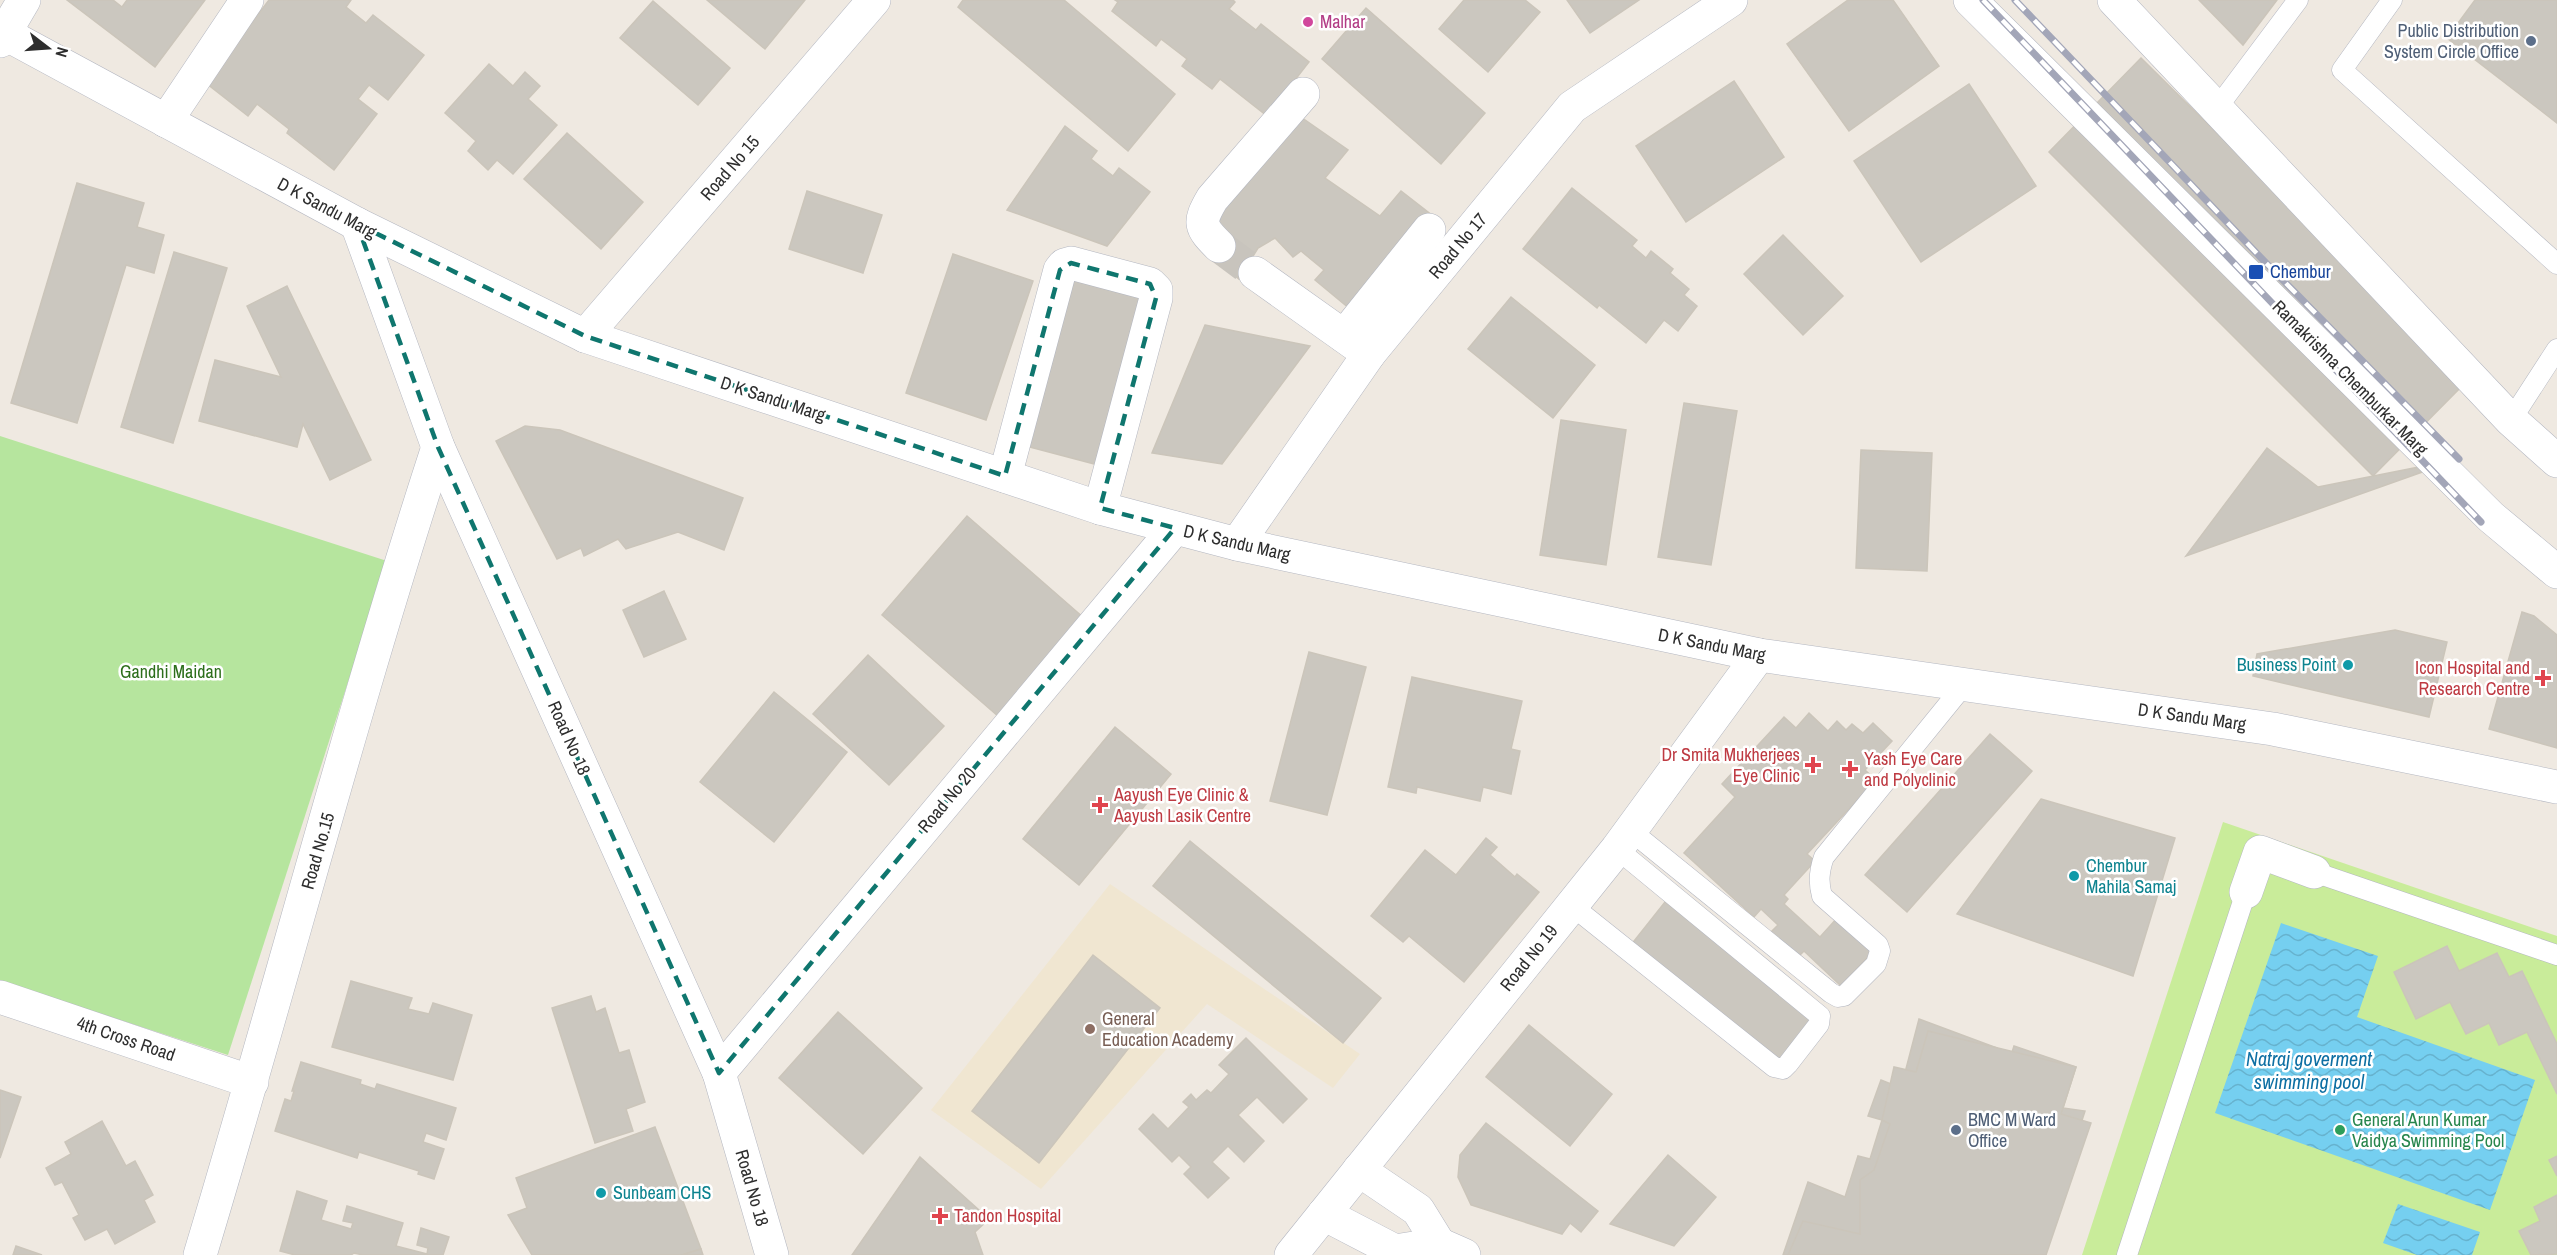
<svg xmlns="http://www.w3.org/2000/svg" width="2557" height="1255" font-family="'Archivo Narrow',sans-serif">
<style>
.education{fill:#f0e6d1}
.grass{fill:#b6e59e}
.pitch{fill:#c9ec9a}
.water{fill:url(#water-waves)}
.building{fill:#cbc7bf;stroke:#cbc5ba;stroke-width:1.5}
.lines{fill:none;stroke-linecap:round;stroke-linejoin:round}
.street-tunnel{stroke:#c8c4bd;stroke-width:33;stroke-dasharray:33 16;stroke-linecap:butt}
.lane-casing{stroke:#b4b7c1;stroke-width:21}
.street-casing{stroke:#b4b7c1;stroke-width:34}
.secondary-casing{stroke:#b4b7c1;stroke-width:34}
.lane{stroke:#fff;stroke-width:20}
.street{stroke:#fff;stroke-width:33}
.secondary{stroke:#fff;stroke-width:33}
.rail-casing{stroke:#a3a6b8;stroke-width:7}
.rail{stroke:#fff;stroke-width:4.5;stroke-dasharray:14;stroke-linecap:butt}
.marked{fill:none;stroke:#0f766e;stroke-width:4.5;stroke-dasharray:12 8;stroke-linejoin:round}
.hotel-dot{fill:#d1479c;stroke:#fff;stroke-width:2}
.service-dot{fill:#5c6f8a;stroke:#fff;stroke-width:2}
.transit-dot{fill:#1a4fb4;stroke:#fff;stroke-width:2}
.culture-dot{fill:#0f9aa8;stroke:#fff;stroke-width:2}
.health-dot{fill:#e0444e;stroke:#fff;stroke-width:2}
.education-dot{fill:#8d6e63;stroke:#fff;stroke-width:2}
.leisure-dot{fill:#2e9e5b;stroke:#fff;stroke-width:2}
.labels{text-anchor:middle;stroke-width:5;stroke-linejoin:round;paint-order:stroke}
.hotel-label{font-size:18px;fill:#b23c85;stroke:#fff;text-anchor:start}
.service-label{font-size:18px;fill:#4e5e75;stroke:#fff;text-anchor:end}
.street-label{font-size:18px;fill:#2e2e2e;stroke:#fff}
.transit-label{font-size:18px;fill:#164399;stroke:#fff;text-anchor:start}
.culture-label{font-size:18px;fill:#0d838f;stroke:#fff;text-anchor:start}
.health-label{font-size:18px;fill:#be3a42;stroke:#fff;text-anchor:start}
.park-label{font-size:18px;fill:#2c6e1b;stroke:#fff}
.education-label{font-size:18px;fill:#785e54;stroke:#fff;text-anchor:start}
.leisure-label{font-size:18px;fill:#27864d;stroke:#fff;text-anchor:start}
.water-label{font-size:20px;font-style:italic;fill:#0d6fa3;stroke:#fff}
</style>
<defs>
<pattern id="water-waves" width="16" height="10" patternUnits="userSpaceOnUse" patternTransform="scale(1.5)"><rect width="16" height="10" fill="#75cff0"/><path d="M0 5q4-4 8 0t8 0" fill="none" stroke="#66b2ce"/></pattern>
</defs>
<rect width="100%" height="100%" fill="#efe9e1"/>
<!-- education -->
<polygon class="education" points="1110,884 1360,1054 1333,1088 1207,1004 1041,1189 931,1110"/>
<!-- grass -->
<polygon class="grass" points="0,436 387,561 228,1055 0,981"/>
<!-- pitch -->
<polygon class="pitch" points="2223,822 2557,936 2557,1255 2082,1255"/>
<!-- water -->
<g class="water">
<polygon points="2281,923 2378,956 2357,1017 2535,1080 2490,1210 2215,1113"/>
<polygon points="2398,1204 2480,1232 2472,1255 2417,1255 2383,1243"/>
</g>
<!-- building -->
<g class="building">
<polygon points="67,0 113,0 122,7 127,0 205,0 155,67"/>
<polygon points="269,0 351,0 346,7 366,23 373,15 424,55 388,100 369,85 358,99 377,114 334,170 287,133 289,129 257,104 248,116 206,83"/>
<polygon points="707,0 805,0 765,49"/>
<polygon points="963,0 1064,0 1175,94 1128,151 958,7"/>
<polygon points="1115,0 1233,0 1235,2 1229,9 1256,30 1261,24 1309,62 1267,116 1220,79 1212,89 1182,66 1187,59 1161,39 1156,46 1112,11 1118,2"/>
<polygon points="1464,0 1525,0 1540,12 1488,72 1439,29"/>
<polygon points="1567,0 1639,0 1590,33"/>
<polygon points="1848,0 1893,0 1939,66 1849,131 1787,44"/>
<polygon points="2199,0 2277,0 2243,45"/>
<polygon points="2475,0 2557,0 2557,123 2447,38"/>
<polygon points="653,1 730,68 698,105 620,38"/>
<polygon points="1366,8 1485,113 1441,164 1322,59"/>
<polygon points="2141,58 2467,381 2373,476 2049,152"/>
<polygon points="489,64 513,86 525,72 540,86 528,99 557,125 513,174 497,160 488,170 468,151 476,141 445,113"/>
<polygon points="1734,81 1784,157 1686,222 1636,146"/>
<polygon points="1969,84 2036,186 1921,262 1854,161"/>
<polygon points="1298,115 1348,150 1325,178 1380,216 1401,191 1433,216 1356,314 1315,280 1324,270 1301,251 1293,257 1275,238 1258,248 1239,279 1217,260 1210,221 1243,189"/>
<polygon points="1065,126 1097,151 1091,159 1113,176 1119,168 1150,192 1107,246 1007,210"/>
<polygon points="567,133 643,202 601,249 524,179"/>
<polygon points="77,183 144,203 137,227 164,235 154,273 126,265 77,423 11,403"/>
<polygon points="1572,188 1637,240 1632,246 1646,258 1651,251 1673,269 1670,273 1689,289 1684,295 1697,306 1678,331 1664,320 1646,343 1599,305 1597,308 1523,249"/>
<polygon points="807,191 882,215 863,273 789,249"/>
<polygon points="1783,235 1843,296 1803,335 1744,274"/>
<polygon points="174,252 227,268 173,443 121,427"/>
<polygon points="953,254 1033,281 986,420 906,393"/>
<polygon points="1068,273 1148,295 1102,466 1022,445"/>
<polygon points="287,286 371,460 330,480 303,424 297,447 199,421 215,360 281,377 247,306"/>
<polygon points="1511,297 1595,365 1553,418 1468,349"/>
<polygon points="1205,325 1310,346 1222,464 1152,453"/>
<polygon points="1684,403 1737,411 1711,565 1658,557"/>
<polygon points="1561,420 1626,430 1606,565 1540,555"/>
<polygon points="525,426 560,430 743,498 724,550 678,532 626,549 618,539 584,556 581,548 557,559 496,441"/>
<polygon points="2267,448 2318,487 2459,459 2186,556"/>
<polygon points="1861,450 1932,453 1927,571 1856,568"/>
<polygon points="967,516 1084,618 999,717 882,615"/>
<polygon points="664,591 686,639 644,657 623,610"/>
<polygon points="2522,612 2534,616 2557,635 2557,748 2489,729"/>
<polygon points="2395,630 2447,642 2429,717 2253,676 2257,654"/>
<polygon points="1309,652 1366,667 1327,815 1270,801"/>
<polygon points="868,655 944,726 889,785 813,714"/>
<polygon points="1412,677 1522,701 1511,749 1520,751 1511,794 1483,787 1480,801 1417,787 1416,793 1388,787"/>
<polygon points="774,692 847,752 774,842 700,782"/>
<polygon points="1809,713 1828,731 1837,721 1846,730 1852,724 1863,733 1873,723 1892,741 1865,770 1876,780 1807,854 1815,861 1784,895 1788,899 1784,904 1820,937 1838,917 1874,950 1841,986 1804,951 1797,958 1770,933 1778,925 1761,909 1754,917 1684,853 1735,797 1722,784 1784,717 1796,728"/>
<polygon points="1115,727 1171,774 1079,885 1023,839"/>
<polygon points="1990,734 2032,771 1907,912 1865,875"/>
<polygon points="2041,799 2175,838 2133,976 1957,914"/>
<polygon points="1486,838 1497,847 1490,855 1515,877 1517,874 1539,892 1464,982 1409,936 1403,942 1371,916 1425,850 1456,875"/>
<polygon points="1190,841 1381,998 1343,1043 1153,886"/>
<polygon points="1665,902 1814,1020 1780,1063 1631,945"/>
<polygon points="2447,946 2459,971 2497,953 2509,977 2522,971 2557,1044 2557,1094 2527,1032 2499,1045 2489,1023 2466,1034 2450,1002 2416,1019 2394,972"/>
<polygon points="1093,955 1160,1008 1039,1163 972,1111"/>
<polygon points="351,981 412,998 408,1009 429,1014 433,1003 472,1015 453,1080 332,1047"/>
<polygon points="591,996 596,1012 605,1008 619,1053 629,1050 645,1102 626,1109 633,1131 595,1143 552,1008"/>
<polygon points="838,1012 922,1088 863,1154 779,1078"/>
<polygon points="1919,1019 1997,1048 1990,1079 2002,1084 2014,1046 2076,1067 2063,1108 2085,1111 2038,1255 1783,1255 1808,1182 1845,1197 1858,1156 1870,1159 1882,1120 1868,1116 1881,1080 1901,1088"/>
<polygon points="1529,1025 1612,1094 1570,1146 1486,1077"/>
<polygon points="1928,1031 2076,1067 2061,1114 2091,1123 2046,1255 1788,1255 1803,1221 1860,1234 1860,1180 1874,1170 1890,1124 1882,1120 1894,1067 1916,1072"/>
<polygon points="1246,1038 1307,1099 1283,1123 1257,1097 1238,1115 1264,1141 1244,1162 1228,1146 1212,1162 1229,1178 1208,1198 1184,1174 1191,1167 1179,1155 1172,1162 1139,1129 1153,1114 1168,1129 1189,1107 1183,1102 1191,1094 1196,1100 1207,1090 1211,1093 1229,1074 1219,1065"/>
<polygon points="301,1062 361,1080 360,1084 375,1089 377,1084 456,1108 446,1140 426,1133 423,1142 444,1149 434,1179 418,1174 419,1171 359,1152 357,1158 275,1131 285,1099 291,1101 294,1091 292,1091"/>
<polygon points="0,1090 21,1097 0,1158"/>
<polygon points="102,1121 126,1166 135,1161 153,1195 144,1200 155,1222 115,1244 107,1229 85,1240 73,1218 79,1215 62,1182 55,1185 46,1168 71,1154 65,1142"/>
<polygon points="1486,1123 1598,1211 1581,1232 1570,1223 1562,1234 1471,1205 1458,1177 1460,1155"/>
<polygon points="655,1127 701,1249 682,1255 532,1255 508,1215 527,1208 516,1178"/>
<polygon points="1668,1155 1716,1197 1674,1246 1610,1224"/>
<polygon points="2557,1156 2557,1176 2549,1160"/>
<polygon points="920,1157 989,1219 975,1232 983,1255 852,1255"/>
<polygon points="297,1191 327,1201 321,1220 351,1229 353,1223 343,1221 347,1206 403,1223 396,1246 427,1254 428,1248 417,1245 421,1228 449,1237 443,1255 363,1255 354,1253 351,1255 295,1255 280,1251"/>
<polygon points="2557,1195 2557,1254 2531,1255 2519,1231 2540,1221 2534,1207"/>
<polygon points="16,1246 42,1255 13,1255"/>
<polygon points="701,1249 703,1255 682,1255"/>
</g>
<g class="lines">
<!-- street-tunnel -->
<polyline class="street-tunnel" points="1219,246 1255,273"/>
<defs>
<g id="lane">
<polyline points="2392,0 2342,70 2557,264"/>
<polyline points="2217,108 2298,0"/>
<polyline points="2511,420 2557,349"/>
<path d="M1631 831 1831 993 1838 997 1844 996 1876 964 1880 951 1878 945 1822 896C1818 882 1819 871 1824 857L1964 685"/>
<polyline points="2314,872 2557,955"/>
<polyline points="1571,905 1774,1067 1783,1069 1788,1064 1819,1024 1820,1016 1617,849"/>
<polyline points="2127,1255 2246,892"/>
</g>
<g id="street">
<polyline points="0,41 24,0"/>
<polyline points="166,121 247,0"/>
<path d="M1219 246C1200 227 1198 223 1212 199L1303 94"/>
<polyline points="1255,273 1369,354"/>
<polyline points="585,336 874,0"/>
<polyline points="1344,336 1429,230"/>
<polyline points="1005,476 1060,270 1064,265 1071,263 1150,284 1156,290 1156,298 1100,508"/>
<polyline points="2246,892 2260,852 2314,872"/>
<polyline points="0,997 252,1082"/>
<polyline points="719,1073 1175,528"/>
<path d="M200 1255C281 987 351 714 438 447"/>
</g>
<g id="secondary">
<polyline points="1970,0 2491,517 2557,572"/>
<polyline points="2114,0 2511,420 2557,461"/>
<polyline points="0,31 357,224 585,336 1100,508 1237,544 1759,655 2273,729 2557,787"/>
<polyline points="357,224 438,447 719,1073 772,1255"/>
<polyline points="1237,544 1369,354 1572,107 1731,0"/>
<polyline points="1359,1170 1418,1210 1439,1244"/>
<polyline points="1324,1214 1395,1251 1439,1244 1464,1255"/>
<polyline points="1291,1255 1617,849 1759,655"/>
</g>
</defs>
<!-- lane casing -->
<use href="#lane" class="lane-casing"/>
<!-- street casing -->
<use href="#street" class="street-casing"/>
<!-- secondary casing -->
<use href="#secondary" class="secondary-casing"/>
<!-- lane -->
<use href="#lane" class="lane"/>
<!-- street -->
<use href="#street" class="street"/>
<!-- secondary -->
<use href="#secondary" class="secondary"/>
<defs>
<g id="rail">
<polyline points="1983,0 2481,522"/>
<polyline points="2015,0 2266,263 2459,459"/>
</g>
</defs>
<!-- rail casing -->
<use href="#rail" class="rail-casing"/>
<!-- rail -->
<use href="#rail" class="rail"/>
</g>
<!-- marked area -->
<path class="marked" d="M357 224 585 336 1005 476 1060 270 1071 263 1150 284 1156 298 1100 508 1175 528 719 1073 438 447Z"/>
<!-- markers -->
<circle class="hotel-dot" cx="1308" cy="22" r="6"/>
<g class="service-dot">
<circle cx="2531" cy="41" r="6"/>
<circle cx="1956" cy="1130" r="6"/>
</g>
<rect class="transit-dot" x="2248" y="264" width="16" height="16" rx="3"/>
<g class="culture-dot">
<circle cx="2348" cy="665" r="6"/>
<circle cx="2074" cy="876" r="6"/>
<circle cx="601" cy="1193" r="6"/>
</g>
<g class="health-dot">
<path d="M2540 669h6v6h6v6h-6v6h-6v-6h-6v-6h6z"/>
<path d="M1810 756h6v6h6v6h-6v6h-6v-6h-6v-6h6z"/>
<path d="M1847 760h6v6h6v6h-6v6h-6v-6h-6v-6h6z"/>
<path d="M1097 796h6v6h6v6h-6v6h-6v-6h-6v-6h6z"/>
<path d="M937 1207h6v6h6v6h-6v6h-6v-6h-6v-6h6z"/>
</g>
<circle class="education-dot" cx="1090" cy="1029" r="6"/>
<circle class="leisure-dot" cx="2340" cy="1130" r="6"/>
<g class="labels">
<!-- hotel labels -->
<g class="hotel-label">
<text x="1320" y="28">Malhar</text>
</g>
<!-- service labels -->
<g class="service-label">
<text x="2519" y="37">Public Distribution<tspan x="2519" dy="21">System Circle Office</tspan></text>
<text x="1968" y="1126" text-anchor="start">BMC M Ward<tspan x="1968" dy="21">Office</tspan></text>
</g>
<!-- street labels -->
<g class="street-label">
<text transform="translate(730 168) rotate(-49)" y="6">Road No 15</text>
<text transform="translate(327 208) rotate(28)" y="6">D K Sandu Marg</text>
<text transform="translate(1458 246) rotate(-50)" y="6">Road No 17</text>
<text transform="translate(2350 378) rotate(45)" y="6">Ramakrishna Chemburkar Marg</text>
<text transform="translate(773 399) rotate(18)" y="6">D K Sandu Marg</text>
<text transform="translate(1237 543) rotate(13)" y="6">D K Sandu Marg</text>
<text transform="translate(1712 645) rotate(11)" y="6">D K Sandu Marg</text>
<text transform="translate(2192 717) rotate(8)" y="6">D K Sandu Marg</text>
<text transform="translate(569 738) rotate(66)" y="6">Road No 18</text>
<text transform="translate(947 800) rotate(-50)" y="6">Road No 20</text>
<text transform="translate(318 851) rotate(-74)" y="6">Road No.15</text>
<text transform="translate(1529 958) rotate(-51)" y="6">Road No 19</text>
<text transform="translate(126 1039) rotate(19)" y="6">4th Cross Road</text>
<text transform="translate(752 1188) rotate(74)" y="6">Road No 18</text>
</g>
<!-- transit labels -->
<g class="transit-label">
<text x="2270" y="278">Chembur</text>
</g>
<!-- culture labels -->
<g class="culture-label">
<text x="2336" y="671" text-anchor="end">Business Point</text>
<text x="2086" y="872">Chembur<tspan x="2086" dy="21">Mahila Samaj</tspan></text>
<text x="613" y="1199">Sunbeam CHS</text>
</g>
<!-- health labels -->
<g class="health-label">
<text x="2530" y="674" text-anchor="end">Icon Hospital and<tspan x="2530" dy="21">Research Centre</tspan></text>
<text x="1800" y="761" text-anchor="end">Dr Smita Mukherjees<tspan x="1800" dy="21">Eye Clinic</tspan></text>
<text x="1864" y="765">Yash Eye Care<tspan x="1864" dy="21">and Polyclinic</tspan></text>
<text x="1114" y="801">Aayush Eye Clinic &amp;<tspan x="1114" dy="21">Aayush Lasik Centre</tspan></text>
<text x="954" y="1222">Tandon Hospital</text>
</g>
<!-- park labels -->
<g class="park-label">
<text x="171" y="678">Gandhi Maidan</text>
</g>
<!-- education labels -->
<g class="education-label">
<text x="1102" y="1025">General<tspan x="1102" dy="21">Education Academy</tspan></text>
</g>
<!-- leisure labels -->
<g class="leisure-label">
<text x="2352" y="1126">General Arun Kumar<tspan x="2352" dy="21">Vaidya Swimming Pool</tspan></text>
</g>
<!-- water labels -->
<g class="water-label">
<text x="2309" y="1066">Natraj goverment<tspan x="2309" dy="23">swimming pool</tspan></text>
</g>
</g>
<!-- north arrow -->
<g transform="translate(48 48) rotate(107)" stroke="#ffffff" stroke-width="4.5" paint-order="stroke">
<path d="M0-4.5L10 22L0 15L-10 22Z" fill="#2e2e2e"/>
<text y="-9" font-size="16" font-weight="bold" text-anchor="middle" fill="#2e2e2e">N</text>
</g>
</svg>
